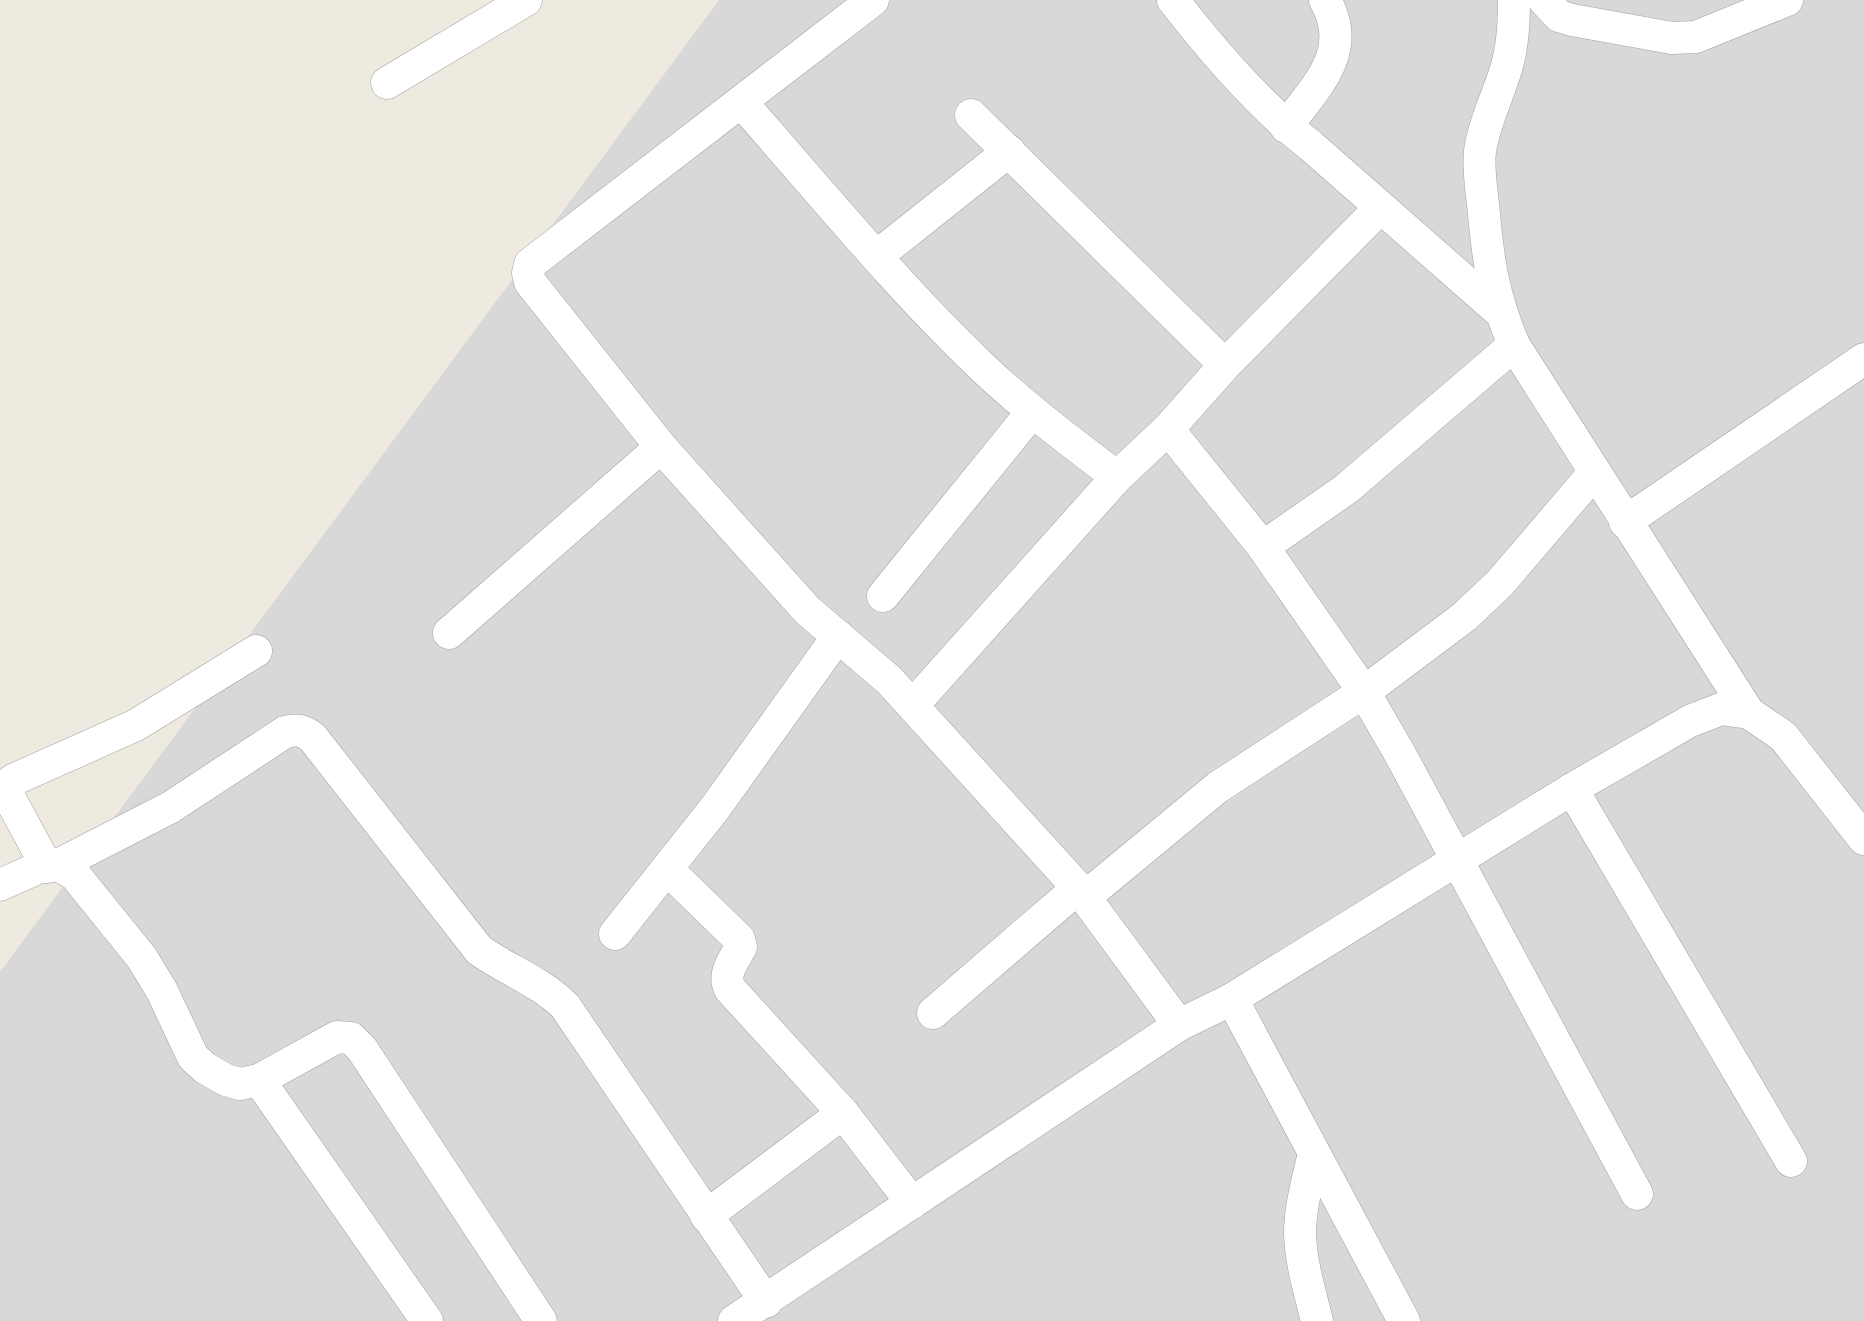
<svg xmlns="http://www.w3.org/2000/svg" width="1864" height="1321" font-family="'Nunito Sans',sans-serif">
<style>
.residential{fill:#d9d8d8}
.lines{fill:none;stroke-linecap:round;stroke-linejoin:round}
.minor-casing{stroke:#a2a2a2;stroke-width:33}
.minor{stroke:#fff;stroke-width:32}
</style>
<rect width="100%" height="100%" fill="#eeeadf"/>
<!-- residential -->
<polygon class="residential" points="719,0 1864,0 1864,1321 0,1321 0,972"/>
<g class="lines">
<defs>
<g id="minor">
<polyline points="873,0 530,264 528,273 530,282 661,447 807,610 889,680 1078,888 1179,1025"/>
<path d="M1173 0C1211 49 1262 108 1311 146L1500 312"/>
<path d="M1514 0C1514 23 1513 47 1506 69 1498 96 1484 123 1480 151 1478 168 1481 187 1483 204 1488 259 1492 293 1514 345L1749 713"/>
<polyline points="1544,0 1559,16 1572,20 1672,38 1696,37 1787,0"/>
<polyline points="387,83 526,0"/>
<path d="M741 102C820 191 895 284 981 366 1024 407 1071 442 1117 477"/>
<polyline points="971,115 1225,365"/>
<path d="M1286 127C1315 87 1355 52 1325 0"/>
<polyline points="877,256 1009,151"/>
<polyline points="1168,429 1263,547 1364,692 1400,754 1637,1194"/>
<polyline points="1625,522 1864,359"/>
<polyline points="1263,547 1346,489 1514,345"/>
<polyline points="883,596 1032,412"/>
<polyline points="449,633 661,447"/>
<polyline points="913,705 1117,477 1168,429 1225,365 1380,208"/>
<polyline points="1572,789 1791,1161"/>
<path d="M58 865 171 807 285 732C297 729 303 730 313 738L479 950C507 970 541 982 565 1006L766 1302"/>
<polyline points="47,867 8,795 6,787 13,780 136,725 256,651"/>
<path d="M667 869 739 939 741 947C734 960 722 974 730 989L843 1113 912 1203"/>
<polyline points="0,885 38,868 58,865 75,875 142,958 162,991 193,1057 205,1068 226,1080 240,1084 259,1080 337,1037 351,1038 362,1049 541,1321"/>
<polyline points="1085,897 1218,787 1364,692 1464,617 1500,583 1594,473"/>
<polyline points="615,934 715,808 838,636"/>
<polyline points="1232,999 1404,1321"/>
<polyline points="933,1013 1078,888"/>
<polyline points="259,1080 427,1321"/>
<path d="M1314 1153C1308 1179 1300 1207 1300 1234 1301 1264 1310 1292 1317 1321"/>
<polyline points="706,1216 843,1113"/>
<polyline points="734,1321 1179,1025 1232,999 1572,789 1690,721 1721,709 1749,713 1783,736 1864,839"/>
</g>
</defs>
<!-- minor casing -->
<use href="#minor" class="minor-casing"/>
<!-- minor -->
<use href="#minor" class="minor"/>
</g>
</svg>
